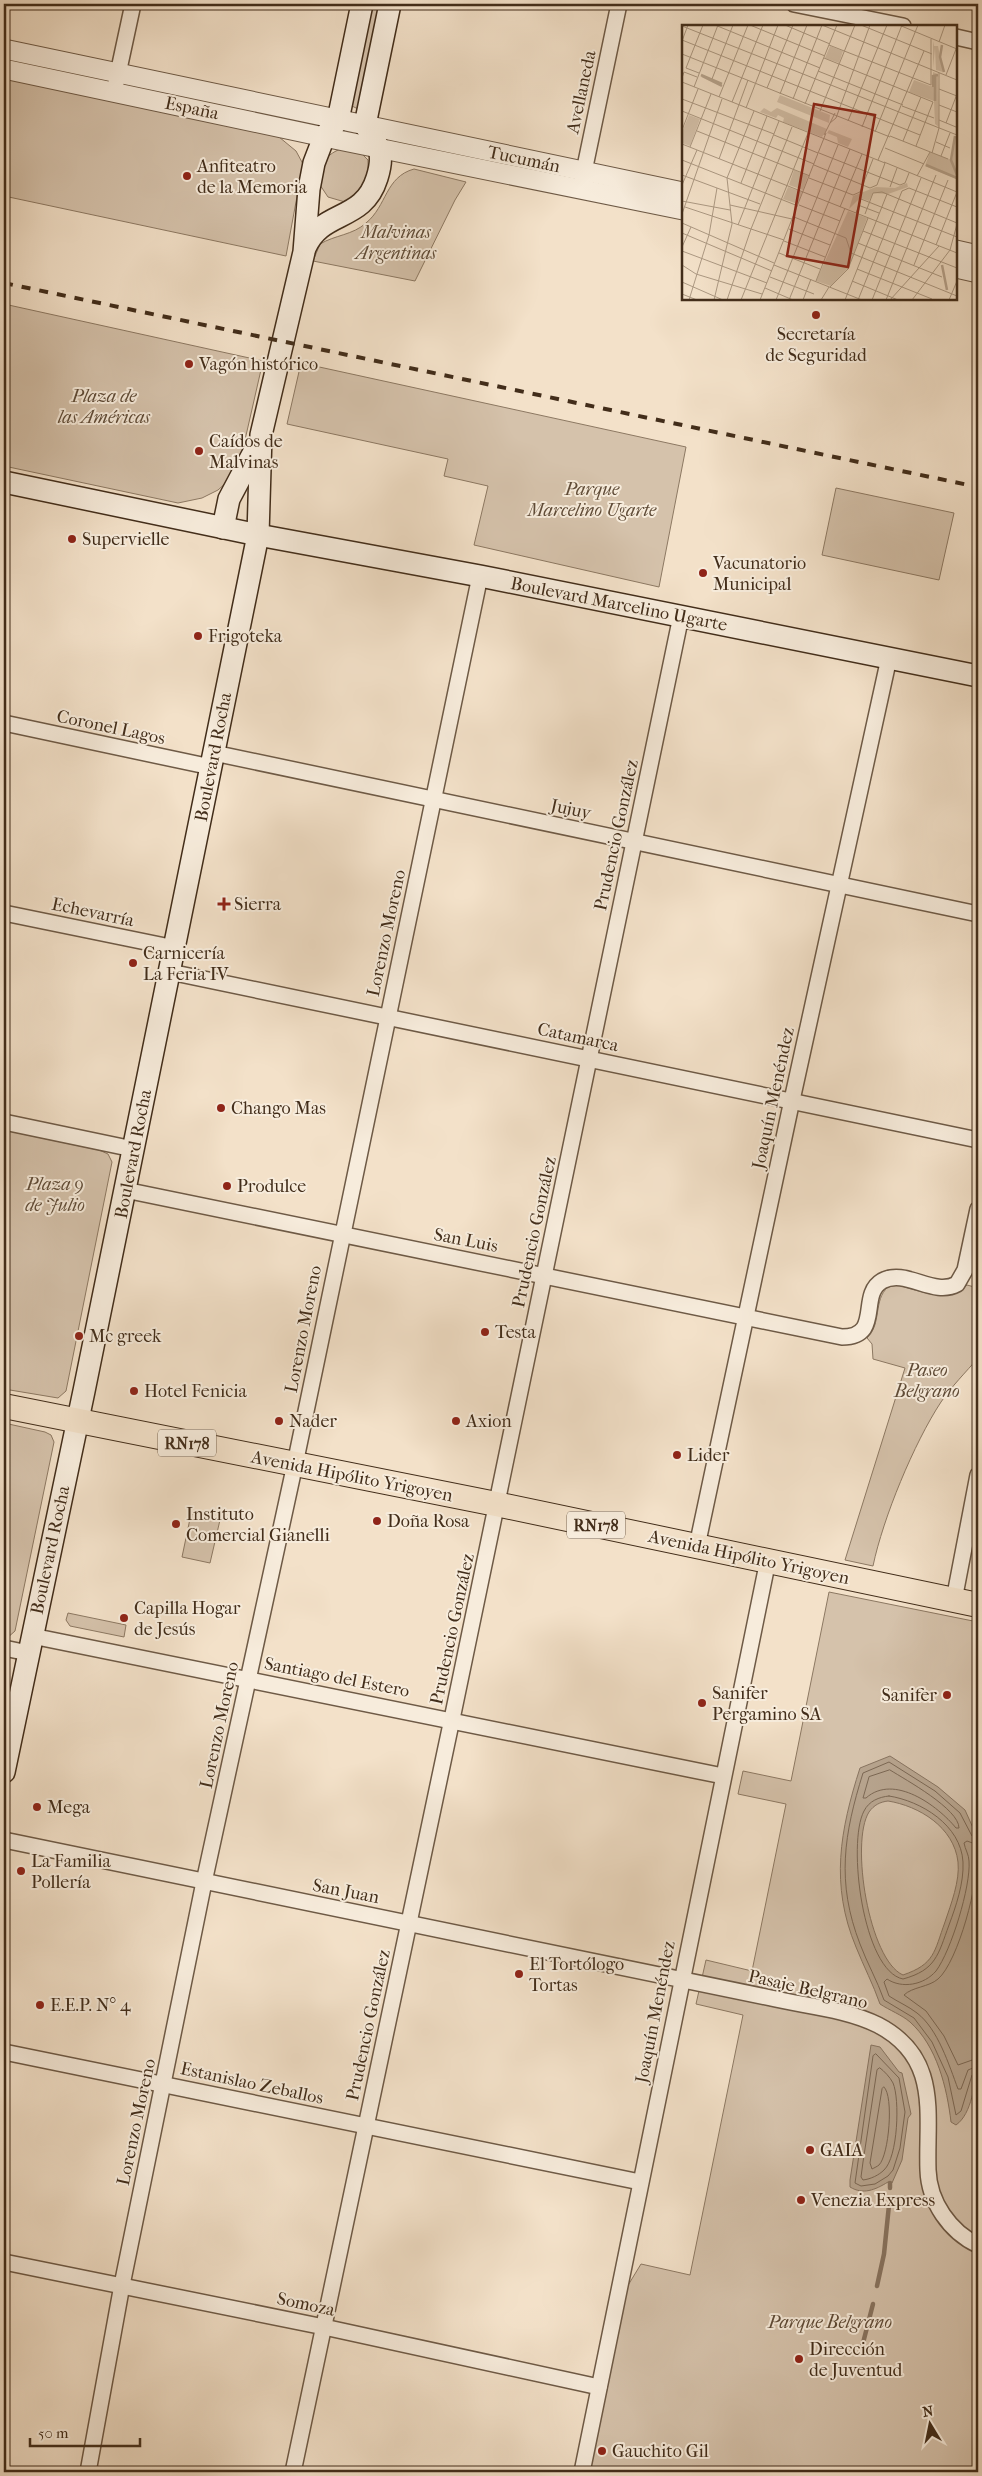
<svg xmlns="http://www.w3.org/2000/svg" width="982" height="2476" font-family="'IM FELL French Canon',serif">
<style>
.green{fill:#d5c2ab;stroke:#8c7862}
.water{fill:#b7a48e;stroke:#887460;fill-rule:evenodd}
.lines{fill:none;stroke-linecap:round;stroke-linejoin:round}
.shore{stroke:#7c6854;stroke-width:1}
.stream{stroke:#887460;stroke-width:4.5}
.minor-casing{stroke:#6e5a46;stroke-width:18}
.tertiary-casing{stroke:#6e5a46;stroke-width:21}
.secondary-casing{stroke:#422d1a;stroke-width:24}
.primary-casing{stroke:#422d1a;stroke-width:26}
.minor{stroke:#f7ecdc;stroke-width:15}
.tertiary{stroke:#f7ecdc;stroke-width:19}
.secondary{stroke:#f7ecdc;stroke-width:21}
.primary{stroke:#f3e1c9;stroke-width:24}
.rail{stroke:#422d1a;stroke-width:4;stroke-dasharray:9 9;stroke-linecap:butt}
.poi-dot{fill:#8f2418;stroke:#f7ecdc;stroke-width:2}
.labels{text-anchor:middle;stroke-width:4;stroke-linejoin:round;paint-order:stroke}
.shield{fill:#f7ecdc;stroke:#786654;stroke-width:1}
.shield-label{font-size:16px;font-weight:bold;fill:#422d1a}
.street-label{font-size:18px;fill:#422d1a;stroke:#f7ecdc}
.poi-label{font-size:18px;fill:#422d1a;stroke:#f7ecdc;text-anchor:start}
.park-label{font-size:18px;font-style:italic;fill:#5f4b37;stroke:#f7ecdc}
.inset-river{fill:none;stroke:#b7a48e;stroke-width:2.5}
.inset-road{fill:none;stroke:#ac9983;stroke-width:1}
.view{fill:#8f2418;fill-opacity:0.15;stroke:#8f2418;stroke-width:2.5}
.inset-edge{fill:none;stroke:#422d1a;stroke-width:2.5}
</style>
<rect width="100%" height="100%" fill="#f3e1c9"/>
<filter id="stains"><feTurbulence type="fractalNoise" baseFrequency=".004" numOctaves="4"/><feColorMatrix values="0 0 0 0 .2 0 0 0 0 .09 0 0 0 0 .02 0 0 0 .5 -.17"/></filter>
<radialGradient id="worn" r=".72"><stop offset=".6" stop-color="#630" stop-opacity="0"/><stop offset="1" stop-color="#630" stop-opacity=".3"/></radialGradient>
<!-- green -->
<g class="green">
<polygon points="369,4 383,4 358,109 350,105"/>
<polygon points="4,75 273,132 296,151 303,164 286,256 4,196"/>
<path d="M346 147 357 149 368 160V173L358 197 345 202 328 197 320 185C323 163 322 155 346 147Z"/>
<path d="M414 169 466 182 455 200 415 281 313 261 320 244C335 235 353 235 366 223 387 206 385 177 414 169Z"/>
<polygon points="4,304 263,361 242,453 228,481 218,490 202,498 178,503 4,466"/>
<polygon points="301,363 686,447 659,587 474,545 488,486 444,476 448,459 287,424"/>
<polygon points="836,488 954,513 939,580 822,555"/>
<polygon points="4,1130 99,1150 108,1154 112,1162 66,1391 58,1398 4,1389"/>
<path d="M898 1285C920 1291 950 1304 967 1285L978 1288V1358C966 1372 951 1387 941 1402 914 1443 883 1518 873 1566L845 1560 905 1368 873 1359 872 1344 867 1338C882 1324 873 1300 888 1287Z"/>
<polygon points="4,1423 45,1432 51,1435 54,1442 15,1631 6,1639 4,1639"/>
<polygon points="191,1514 220,1520 210,1563 182,1557"/>
<polygon points="829,1592 978,1622 978,2472 582,2472 627,2287 641,2264 690,2275 743,2015 696,2004 706,1960 752,1971 786,1804 738,1794 743,1771 791,1781"/>
<polygon points="68,1613 126,1625 124,1637 70,1626 66,1620"/>
</g>
<!-- water -->
<g class="water">
<path d="M890 1756 938 1787 965 1810 978 1839V2064C975 2082 972 2114 956 2125L951 2122C947 2088 937 2046 910 2022 902 2015 889 2010 880 2004 873 1984 864 1967 856 1947 830 1885 840 1830 860 1768ZM888 1801C919 1806 954 1827 958 1862 960 1881 951 1904 945 1922 934 1952 935 1964 903 1975 869 1960 850 1842 869 1812 874 1805 880 1802 888 1801Z"/>
<path d="M871 2045 880 2047 899 2072 902 2073 911 2114 908 2118 902 2160 892 2183 888 2182C875 2190 863 2195 850 2187V2180Z"/>
</g>
<g class="lines">
<!-- shore -->
<g class="shore">
<path d="M890 1770C906 1780 959 1809 959 1828H956C938 1806 894 1773 866 1798H863L869 1777Z"/>
<path d="M889 1796C921 1801 961 1825 963 1862 964 1883 956 1906 949 1925 938 1955 936 1970 903 1979 863 1971 847 1843 864 1811 869 1801 879 1797 889 1796Z"/>
<path d="M978 1839 972 1836 960 1813 935 1791 889 1762 863 1773C844 1834 836 1882 860 1944 867 1963 877 1980 884 2000L914 2018 932 2042 948 2077 956 2115 961 2111 972 2075 978 2072"/>
<path d="M978 1845 967 1841 964 1843C965 1849 969 1855 969 1861 971 1886 951 1951 936 1971 924 1985 902 1989 887 1979L884 1982 889 1996C898 2002 908 2006 917 2013 938 2029 949 2065 958 2089H961L968 2070 978 2066"/>
<path d="M978 1853 976 1855C980 1880 958 1962 938 1979 929 1987 912 1987 904 1995L926 2011 944 2036 958 2065 978 2058"/>
<polygon points="876,2054 899,2078 905,2112 900,2148 893,2170 888,2176 875,2184 861,2186 855,2183 873,2056"/>
<path d="M880 2068C884 2071 890 2077 893 2083 900 2099 898 2157 884 2170 879 2175 871 2179 863 2180L861 2177 863 2162 877 2070Z"/>
<path d="M884 2087C894 2096 889 2155 879 2165 878 2166 874 2168 872 2169L870 2163 882 2089Z"/>
</g>
<!-- stream -->
<g class="stream">
<polyline points="890,2188 890,2183"/>
<polyline points="877,2286 884,2254 889,2205"/>
<polyline points="862,2347 873,2304"/>
</g>
<defs>
<g id="minor">
<polyline points="794,4 903,26"/>
<polyline points="956,37 978,42"/>
<polyline points="116,83 133,4"/>
<polyline points="582,181 619,4"/>
<polyline points="4,723 211,767"/>
<polyline points="214,753 978,914"/>
<polyline points="4,913 175,948"/>
<polyline points="170,972 978,1140"/>
<polyline points="4,1122 133,1149"/>
<path d="M125 1190 842 1337C883 1337 858 1295 882 1281 906 1268 933 1297 957 1284L965 1270 978 1209"/>
<polyline points="697,1546 792,1100 889,658"/>
<polyline points="954,1600 978,1475"/>
<polyline points="32,1636 723,1776"/>
<polyline points="4,1648 28,1653"/>
<path d="M4 1840 771 1998C805 2006 846 2009 878 2025 941 2058 926 2114 928 2170 929 2202 950 2232 978 2245"/>
<polyline points="4,2052 640,2182"/>
<polyline points="4,2262 324,2327 599,2387"/>
<polyline points="88,2472 122,2285 204,1882 295,1464 480,576"/>
<polyline points="293,2472 452,1719 681,616"/>
<polyline points="582,2472 768,1560"/>
</g>
<g id="tertiary">
<polyline points="4,49 683,192"/>
<polyline points="4,69 324,137 683,210"/>
<polyline points="956,250 978,255"/>
<polyline points="956,268 978,273"/>
</g>
<g id="secondary">
<path d="M305 248C322 209 363 223 377 178 385 153 379 146 365 125L390 4"/>
<polyline points="4,482 258,535 480,576 978,676"/>
<polyline points="223,528 229,499 256,448"/>
<polyline points="4,1772 84,1391 258,535 261,435 304,252 309,189 314,163 324,137 338,120 362,4"/>
</g>
<polyline id="primary" points="4,1406 496,1504 978,1605"/>
</defs>
<!-- minor casing -->
<use href="#minor" class="minor-casing"/>
<!-- tertiary casing -->
<use href="#tertiary" class="tertiary-casing"/>
<!-- secondary casing -->
<use href="#secondary" class="secondary-casing"/>
<!-- primary casing -->
<use href="#primary" class="primary-casing"/>
<!-- minor -->
<use href="#minor" class="minor"/>
<!-- tertiary -->
<use href="#tertiary" class="tertiary"/>
<!-- secondary -->
<use href="#secondary" class="secondary"/>
<!-- primary -->
<use href="#primary" class="primary"/>
<!-- rail -->
<polyline class="rail" points="4,283 978,487"/>
</g>
<!-- markers -->
<g class="poi-dot">
<circle cx="187" cy="176" r="5"/>
<circle cx="816" cy="315" r="5"/>
<circle cx="189" cy="364" r="5"/>
<circle cx="199" cy="451" r="5"/>
<circle cx="72" cy="539" r="5"/>
<circle cx="703" cy="573" r="5"/>
<circle cx="198" cy="636" r="5"/>
<path d="M221.5 896.5h5v5h5v5h-5v5h-5v-5h-5v-5h5z"/>
<circle cx="133" cy="963" r="5"/>
<circle cx="221" cy="1108" r="5"/>
<circle cx="227" cy="1186" r="5"/>
<circle cx="485" cy="1332" r="5"/>
<circle cx="79" cy="1336" r="5"/>
<circle cx="134" cy="1391" r="5"/>
<circle cx="279" cy="1421" r="5"/>
<circle cx="456" cy="1421" r="5"/>
<circle cx="677" cy="1455" r="5"/>
<circle cx="377" cy="1521" r="5"/>
<circle cx="176" cy="1524" r="5"/>
<circle cx="124" cy="1618" r="5"/>
<circle cx="947" cy="1695" r="5"/>
<circle cx="702" cy="1703" r="5"/>
<circle cx="37" cy="1807" r="5"/>
<circle cx="21" cy="1871" r="5"/>
<circle cx="519" cy="1974" r="5"/>
<circle cx="40" cy="2005" r="5"/>
<circle cx="810" cy="2150" r="5"/>
<circle cx="801" cy="2200" r="5"/>
<circle cx="799" cy="2359" r="5"/>
<circle cx="602" cy="2451" r="5"/>
</g>
<g class="labels">
<!-- shield labels -->
<g class="shield">
<rect x="158" y="1429.5" width="58" height="27" rx="4"/>
<rect x="567" y="1511.5" width="58" height="27" rx="4"/>
</g>
<g class="shield-label">
<text x="187" y="1449">RN178</text>
<text x="596" y="1531">RN178</text>
</g>
<!-- street labels -->
<g class="street-label">
<text transform="translate(581 92) rotate(-78)" y="6">Avellaneda</text>
<text transform="translate(192 108) rotate(12)" y="6">España</text>
<text transform="translate(524 159) rotate(12)" y="6">Tucumán</text>
<text transform="translate(619 604) rotate(11)" y="6">Boulevard Marcelino Ugarte</text>
<text transform="translate(111 727) rotate(12)" y="6">Coronel Lagos</text>
<text transform="translate(213 757) rotate(-79)" y="6">Boulevard Rocha</text>
<text transform="translate(571 809) rotate(12)" y="6">Jujuy</text>
<text transform="translate(616 835) rotate(-78)" y="6">Prudencio González</text>
<text transform="translate(93 912) rotate(12)" y="6">Echevarría</text>
<text transform="translate(386 933) rotate(-78)" y="6">Lorenzo Moreno</text>
<text transform="translate(578 1037) rotate(12)" y="6">Catamarca</text>
<text transform="translate(773 1098) rotate(-78)" y="6">Joaquín Menéndez</text>
<text transform="translate(133 1154) rotate(-79)" y="6">Boulevard Rocha</text>
<text transform="translate(534 1232) rotate(-78)" y="6">Prudencio González</text>
<text transform="translate(466 1240) rotate(11)" y="6">San Luis</text>
<text transform="translate(303 1329) rotate(-79)" y="6">Lorenzo Moreno</text>
<text transform="translate(352 1476) rotate(11)" y="6">Avenida Hipólito Yrigoyen</text>
<text transform="translate(50 1550) rotate(-78)" y="6">Boulevard Rocha</text>
<text transform="translate(749 1557) rotate(12)" y="6">Avenida Hipólito Yrigoyen</text>
<text transform="translate(452 1629) rotate(-78)" y="6">Prudencio González</text>
<text transform="translate(337 1677) rotate(11)" y="6">Santiago del Estero</text>
<text transform="translate(219 1725) rotate(-78)" y="6">Lorenzo Moreno</text>
<text transform="translate(346 1891) rotate(11)" y="6">San Juan</text>
<text transform="translate(808 1989) rotate(13)" y="6">Pasaje Belgrano</text>
<text transform="translate(655 2012) rotate(-79)" y="6">Joaquín Menéndez</text>
<text transform="translate(368 2025) rotate(-78)" y="6">Prudencio González</text>
<text transform="translate(252 2083) rotate(12)" y="6">Estanislao Zeballos</text>
<text transform="translate(136 2122) rotate(-78)" y="6">Lorenzo Moreno</text>
<text transform="translate(306 2304) rotate(12)" y="6">Somoza</text>
</g>
<!-- poi labels -->
<g class="poi-label">
<text x="197" y="172">Anfiteatro<tspan x="197" dy="21">de la Memoria</tspan></text>
<text x="816" y="340" text-anchor="middle">Secretaría<tspan x="816" dy="21">de Seguridad</tspan></text>
<text x="199" y="370">Vagón histórico</text>
<text x="209" y="447">Caídos de<tspan x="209" dy="21">Malvinas</tspan></text>
<text x="82" y="545">Supervielle</text>
<text x="713" y="569">Vacunatorio<tspan x="713" dy="21">Municipal</tspan></text>
<text x="208" y="642">Frigoteka</text>
<text x="234" y="910">Sierra</text>
<text x="143" y="959">Carnicería<tspan x="143" dy="21">La Feria IV</tspan></text>
<text x="231" y="1114">Chango Mas</text>
<text x="237" y="1192">Produlce</text>
<text x="495" y="1338">Testa</text>
<text x="89" y="1342">Mc greek</text>
<text x="144" y="1397">Hotel Fenicia</text>
<text x="289" y="1427">Nader</text>
<text x="466" y="1427">Axion</text>
<text x="687" y="1461">Lider</text>
<text x="186" y="1520">Instituto<tspan x="186" dy="21">Comercial Gianelli</tspan></text>
<text x="387" y="1527">Doña Rosa</text>
<text x="134" y="1614">Capilla Hogar<tspan x="134" dy="21">de Jesús</tspan></text>
<text x="712" y="1699">Sanifer<tspan x="712" dy="21">Pergamino SA</tspan></text>
<text x="937" y="1701" text-anchor="end">Sanifer</text>
<text x="47" y="1813">Mega</text>
<text x="31" y="1867">La Familia<tspan x="31" dy="21">Pollería</tspan></text>
<text x="529" y="1970">El Tortólogo<tspan x="529" dy="21">Tortas</tspan></text>
<text x="50" y="2011">E.E.P. N° 4</text>
<text x="820" y="2156">GAIA</text>
<text x="811" y="2206">Venezia Express</text>
<text x="809" y="2355">Dirección<tspan x="809" dy="21">de Juventud</tspan></text>
<text x="612" y="2457">Gauchito Gil</text>
</g>
<!-- park labels -->
<g class="park-label">
<text x="396" y="238">Malvinas<tspan x="396" dy="21">Argentinas</tspan></text>
<text x="104" y="402">Plaza de<tspan x="104" dy="21">las Américas</tspan></text>
<text x="592" y="495">Parque<tspan x="592" dy="21">Marcelino Ugarte</tspan></text>
<text x="55" y="1190">Plaza 9<tspan x="55" dy="21">de Julio</tspan></text>
<text x="927" y="1376">Paseo<tspan x="927" dy="21">Belgrano</tspan></text>
<text x="830" y="2328">Parque Belgrano</text>
</g>
</g>
<!-- overview -->
<g transform="translate(682 25)">
<rect width="275" height="275" fill="#f3e1c9"/>
<path d="M251 16 252 21H256L261 47 254 45 253 23 251 43ZM148 21 161 26 157 38 143 33ZM251 47 256 49 257 102 253 99 252 76 227 67 232 55 251 62ZM98 70 148 90 147 98 95 77ZM82 83 89 87 95 83 145 104 140 112 101 97 102 93 96 90 94 93 78 87ZM7 90 18 94 8 121 0 118V107ZM147 105 170 114 166 122 156 118 155 112 145 108ZM274 111 275 154 243 141 248 127 270 135ZM112 145 126 151 121 165 107 160ZM225 158 226 162 206 169 191 168 187 176 178 173 167 184 171 171 194 162 213 163ZM106 162 120 167 116 179 101 174ZM166 186 185 193 167 242 149 261 134 256Z" fill="#d5c2ab"/>
<path class="inset-river" d="M260 20 258 32 262 47M19 50 40 59M253 50V76M20 51 40 61M251 62V51L256 50M273 111 269 135 275 150M244 140 275 153M260 240 265 265"/>
<path class="inset-road" d="M33 0 138 43M68 0 143 31M103 0 148 19M140 0 275 55M179 0 250 29M217 0 275 24M0 1 275 110M0 15 238 110M0 16 6 0M257 17 263 0M147 20 249 60V14M0 29 208 112M142 33 251 77 234 121M136 46 221 80M17 48 4 43 21 0M264 50 274 24M0 53 2 47 15 52M30 54 51 0M0 57 203 138M12 62 36 0M85 63 111 0M257 64 275 71M98 69 125 0M37 72 66 0M0 74 92 109M111 74 140 0M50 77 81 0M123 79 155 0M257 80 275 87M220 81 252 93M64 83 96 0M0 86 132 139M138 86 173 0M257 95 274 102M166 96 205 0M148 98 154 93 188 0M264 98 275 69M180 102 220 0M0 105 16 64M15 106 128 151M193 107 236 0M92 110 136 128M142 110 153 88M208 111 266 134M221 116 239 72M254 117 268 123M0 119 275 228M8 122 29 69M203 123 242 139M137 128 218 160 223 158 227 148M250 128 257 103V48M259 131 268 108M37 134 66 55M0 135 116 181M196 135 242 26M202 137 275 167M132 140 188 163 195 160 203 138M0 150 78 179M235 151 248 127M127 153 171 170 178 167 191 134M59 158 85 91M0 160 15 125M208 162 215 143M0 176 48 185M48 180 110 194M117 180 158 196M176 180 197 188M3 182 102 215M158 182 180 129M174 188 179 174 275 212M0 189 40 74M183 189 191 168 200 167 275 198M112 192 164 213 169 228 275 271M0 198 92 238M56 200 97 96M107 204 148 220M181 206 275 243M0 208 90 246M102 216 143 232M176 218 260 252M254 220 275 167M0 222 9 202M0 226 85 258M97 228 138 244M0 240 14 249 80 269M92 240 180 275M232 240 266 155M175 244 250 274M88 252 132 269M134 256 163 183M170 256 216 275M0 257 41 275M148 262 166 244 186 193M83 263 111 275M0 269 15 275M7 275 27 210 35 163M32 275 50 199 45 153 72 86M45 275 69 204 110 102M59 275 126 108M78 275 144 108M94 275 156 120M107 275 168 124M121 275 129 254M139 275 147 262M163 275 205 169M176 275 220 166 227 163 275 182M190 275 239 153M204 275 254 150M208 275 257 221M230 275 268 225 275 199M267 275 275 256"/>
<path class="view" d="M132 79 193 90 166 242 105 231Z"/>
<rect width="275" height="275" class="inset-edge"/>
</g>
<!-- margin -->
<rect width="982" height="2476" fill="none" stroke="#f3e1c9" stroke-width="20"/>
<rect x="5" y="5" width="972" height="2466" fill="none" stroke="#422d1a" stroke-width="2.5"/>
<rect x="10" y="10" width="962" height="2456" fill="none" stroke="#422d1a"/>
<!-- north arrow -->
<g transform="translate(930 2424) rotate(350)" stroke="#f7ecdc" stroke-width="4" paint-order="stroke">
<path d="M0-4L9 19L0 12L-9 19Z" fill="#422d1a"/>
<text y="-8" font-size="14" font-weight="bold" text-anchor="middle" fill="#422d1a">N</text>
</g>
<!-- scale -->
<path d="M30 2438v8h110v-8" fill="none" stroke="#422d1a" stroke-width="2.5"/>
<text x="38" y="2438" font-size="15" fill="#422d1a" stroke="#f7ecdc" stroke-width="4" paint-order="stroke">50 m</text>
<rect width="100%" height="100%" filter="url(#stains)"/>
<rect width="100%" height="100%" fill="url(#worn)"/>
</svg>
